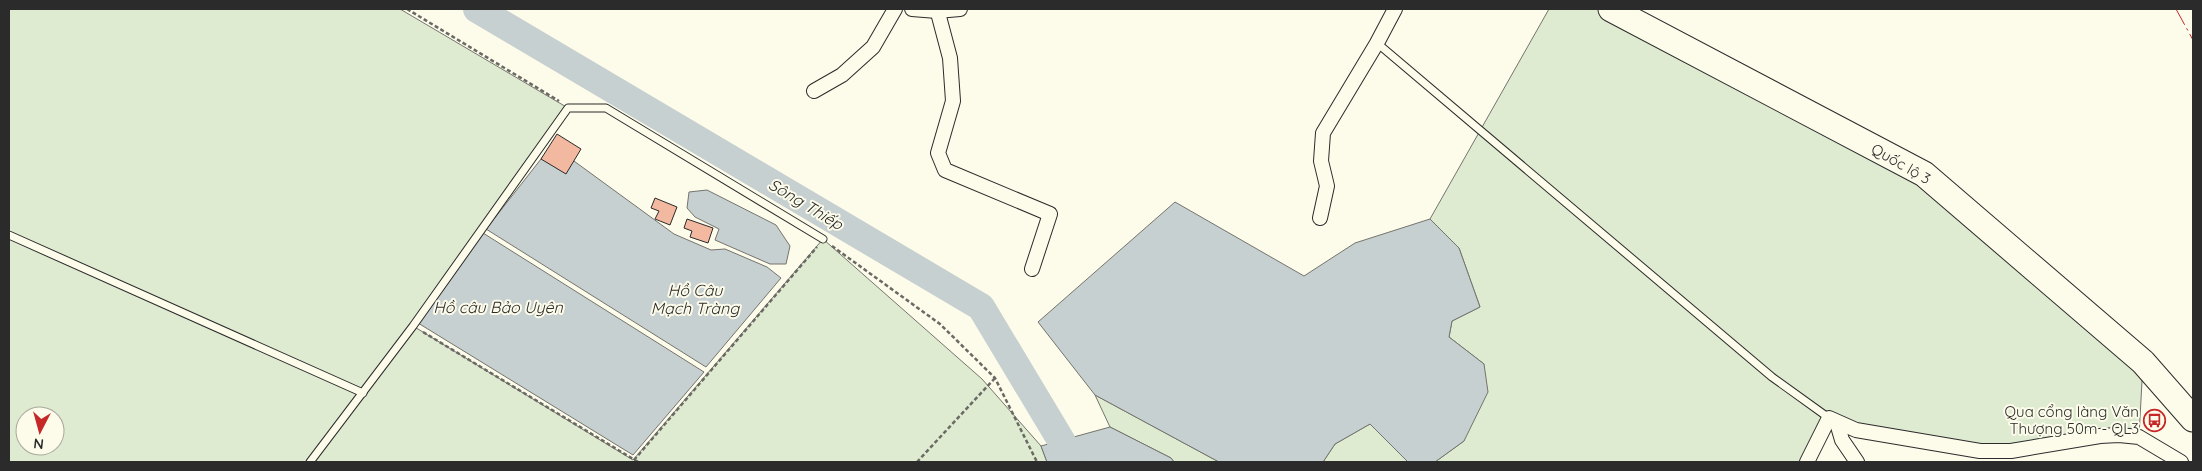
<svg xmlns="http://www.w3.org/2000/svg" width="2202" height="471" font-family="Quicksand,sans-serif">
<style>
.green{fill:#deebd1;stroke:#74746e;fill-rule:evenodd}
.water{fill:#c7d0d0;stroke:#74746e}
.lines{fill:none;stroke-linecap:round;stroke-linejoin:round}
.river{stroke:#c7d0d0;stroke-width:28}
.building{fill:#f2b8a0;stroke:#2b2b2b}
.lane-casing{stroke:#2b2b2b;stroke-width:9}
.street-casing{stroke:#2b2b2b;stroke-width:16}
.highway-casing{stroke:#2b2b2b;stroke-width:27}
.path{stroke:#6a6964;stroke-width:2.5;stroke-dasharray:4 2.5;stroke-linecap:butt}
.lane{stroke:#fdfbea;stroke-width:7}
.street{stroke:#fdfbea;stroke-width:14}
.highway{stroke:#fdfbea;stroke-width:25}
.power{stroke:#c62828;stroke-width:1;stroke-dasharray:18 4 2.5 4;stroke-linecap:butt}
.labels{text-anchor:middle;stroke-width:4;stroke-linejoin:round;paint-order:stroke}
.street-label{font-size:15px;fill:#2b2b2b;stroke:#fdfbea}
.poi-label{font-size:15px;fill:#2b2b2b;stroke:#fdfbea;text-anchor:end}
.water-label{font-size:16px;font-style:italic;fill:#2b2b2b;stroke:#fdfbea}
</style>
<rect width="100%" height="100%" fill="#fdfbea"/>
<!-- green -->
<g class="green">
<path d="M9 9H400L568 108 413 326 633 460 823 239 982 379 1041 446 1047 462H9ZM25 416H55V446H25Z"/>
<polygon points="1549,9 1611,9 1924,174 2143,362 2139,437 2011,451 1829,418 1807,462 1435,462 1464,441 1484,364 1449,337 1452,321 1480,307 1459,248 1430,219"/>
<polygon points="1095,395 1219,462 1174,462 1171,458 1110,427"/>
<polygon points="1370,424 1408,462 1323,462 1335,444"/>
</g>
<!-- water -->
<g class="water">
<polygon points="552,145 674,234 711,250 725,249 767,267 781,278 706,367 486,229"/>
<polygon points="707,190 776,225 790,246 786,264 770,264 715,240 719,229 695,217 687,208 689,192"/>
<polygon points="1175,202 1304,276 1355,243 1430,219 1459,248 1480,307 1452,321 1449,337 1484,364 1488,392 1464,441 1435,462 1408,462 1370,424 1335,444 1323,462 1219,462 1095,395 1038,322"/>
<polygon points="483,233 704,372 633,455 418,323"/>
<polygon points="1110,427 1171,458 1174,462 1047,462 1041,446"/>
</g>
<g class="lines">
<!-- river -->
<polyline class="river" points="477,9 981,307 1074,462"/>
</g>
<!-- building -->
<g class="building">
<polygon points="557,134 581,149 566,174 541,159"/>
<polygon points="655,198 677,207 670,225 655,219 659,211 651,208"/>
<polygon points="687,219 713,228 708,243 690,237 692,231 684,228"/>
</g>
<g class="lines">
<defs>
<g id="lane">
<polyline points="1377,43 1772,377 1829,418"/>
<polyline points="9,235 363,393"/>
<polyline points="310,462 413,326 568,108 606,108 823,239"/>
</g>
<g id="street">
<polyline points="912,9 937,11 960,9"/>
<polyline points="937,9 950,58 953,101 938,153 945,170 1050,214 1032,269"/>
<polyline points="814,91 842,75 873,47 895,9"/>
<polyline points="1320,218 1327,186 1321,161 1323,133 1377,43 1395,9"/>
<polyline points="1837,423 1842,440 1857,462"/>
<polyline points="1807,462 1829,418 1856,430 1980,451 2011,451 2100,436 2119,435 2139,437 2181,462"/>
</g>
<polyline id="highway" points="1611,9 1924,174 2143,362 2193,419"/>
</defs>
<!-- lane casing -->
<use href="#lane" class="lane-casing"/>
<!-- street casing -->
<use href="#street" class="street-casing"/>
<!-- highway casing -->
<use href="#highway" class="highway-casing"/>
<!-- path -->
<g class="path">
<polyline points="407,9 559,101"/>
<polyline points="832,246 940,324 995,378 1037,462"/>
<polyline points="423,332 638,462"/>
<polyline points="634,460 817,247"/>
<polyline points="917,462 995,378"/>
</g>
<!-- lane -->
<use href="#lane" class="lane"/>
<!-- street -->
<use href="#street" class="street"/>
<!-- highway -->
<use href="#highway" class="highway"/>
<!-- power -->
<polyline class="power" points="2176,9 2193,40"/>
</g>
<!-- icons -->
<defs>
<symbol id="bus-ring" viewBox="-11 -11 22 22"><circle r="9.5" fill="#fdfbea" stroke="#c62828" stroke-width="1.5"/><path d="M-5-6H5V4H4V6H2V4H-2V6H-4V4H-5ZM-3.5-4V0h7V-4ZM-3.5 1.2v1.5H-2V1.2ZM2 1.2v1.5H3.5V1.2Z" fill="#c62828"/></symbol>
</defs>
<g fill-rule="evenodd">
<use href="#bus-ring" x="2142" y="408" width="25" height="25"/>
</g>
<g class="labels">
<!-- street labels -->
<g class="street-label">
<text transform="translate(1901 164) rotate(30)" y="5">Quốc lộ 3</text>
</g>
<!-- poi labels -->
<g class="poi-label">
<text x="2139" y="417">Qua cổng làng Văn<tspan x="2139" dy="17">Thượng 50m - QL3</tspan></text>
</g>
<!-- water labels -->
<g class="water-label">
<text transform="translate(806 204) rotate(31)" y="6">Sông Thiếp</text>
<text x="695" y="296">Hồ Câu<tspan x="695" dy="18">Mạch Tràng</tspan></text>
<text x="498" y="313">Hồ câu Bảo Uyên</text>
</g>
</g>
<!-- border -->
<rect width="2202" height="471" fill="none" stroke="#2b2b2b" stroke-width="20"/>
<!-- north arrow -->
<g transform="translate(40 431) rotate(186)"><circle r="24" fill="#fdfbea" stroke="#a9a89e"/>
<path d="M0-4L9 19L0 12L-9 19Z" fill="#c62828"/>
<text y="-8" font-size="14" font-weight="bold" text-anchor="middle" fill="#2b2b2b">N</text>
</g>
</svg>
